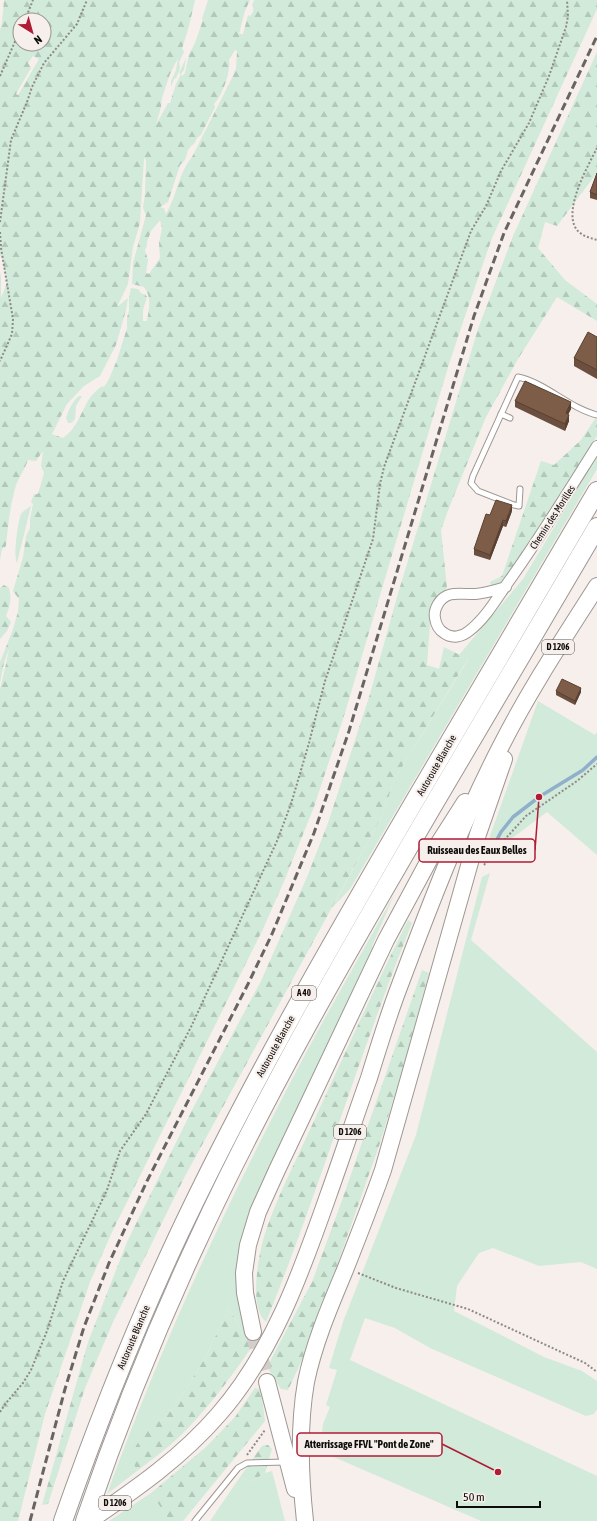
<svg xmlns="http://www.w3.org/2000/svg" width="597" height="1521" font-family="'Asap Condensed',sans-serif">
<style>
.grass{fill:#d1ead9}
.forest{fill:url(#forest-firs);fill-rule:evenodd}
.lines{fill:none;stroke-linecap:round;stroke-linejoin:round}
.stream{stroke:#8fafca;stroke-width:3.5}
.primary-tunnel{stroke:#d4cdc9;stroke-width:16;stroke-dasharray:16 8;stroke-linecap:butt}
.lane-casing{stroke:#9e9793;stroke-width:7}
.street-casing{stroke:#9e9793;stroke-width:12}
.primary-casing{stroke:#9e9793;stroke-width:18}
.highway-casing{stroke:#9e9793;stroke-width:20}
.path{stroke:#8e8986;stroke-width:2;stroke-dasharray:2 2;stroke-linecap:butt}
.lane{stroke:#fff;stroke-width:5}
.street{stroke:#fff;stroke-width:10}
.primary{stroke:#fff;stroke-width:16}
.highway{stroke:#fff;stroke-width:18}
.rail{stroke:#696462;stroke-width:3;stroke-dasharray:8 4;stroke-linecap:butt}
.wall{fill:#6c4f3e}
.shaded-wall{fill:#584032}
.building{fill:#7d5c48;stroke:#584032}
.labels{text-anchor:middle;stroke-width:4;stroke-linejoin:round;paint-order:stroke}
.shield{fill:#f7efeb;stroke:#54504e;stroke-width:1}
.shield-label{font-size:9px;font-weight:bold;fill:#0e0c0a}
.street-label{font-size:10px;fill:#0e0c0a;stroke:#f7efeb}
.leader{fill:none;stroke:#af1c36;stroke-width:1.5}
.callout-dot{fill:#af1c36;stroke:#f7efeb;stroke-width:1.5}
.callout{fill:#f7efeb;stroke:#af1c36;stroke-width:1.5}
.callout-label{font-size:11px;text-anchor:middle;font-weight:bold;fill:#0e0c0a}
</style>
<defs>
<pattern id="forest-firs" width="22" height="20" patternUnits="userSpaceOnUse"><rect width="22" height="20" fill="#d1ead9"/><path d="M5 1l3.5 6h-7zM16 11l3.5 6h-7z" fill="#b2c8b9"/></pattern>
</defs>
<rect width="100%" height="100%" fill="#f7efeb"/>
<!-- grass -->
<g class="grass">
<polygon points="182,48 184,52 179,62 180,67 179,71 180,71 186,58 184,70 180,75 179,71 176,78 174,79 171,87 171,81 176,70 178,58"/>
<path d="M79 396H82L76 406 75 419 71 423H68L66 418C69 409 72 402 79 396Z"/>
<polygon points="597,456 597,469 350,889 332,908 383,814 394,780 468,660 459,655 523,579"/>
<path d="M31 506 17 563C13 557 18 521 21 514 23 511 28 508 31 506Z"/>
<polygon points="538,701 595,735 597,732 597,855 547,812 511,839 496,854 485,850"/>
<polygon points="490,873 471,940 597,1052 597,1269 581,1262 539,1266 493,1248 479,1253 457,1286 454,1311 544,1357 582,1371 597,1381 597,1409 594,1414 586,1416 430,1348 395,1328 365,1318 350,1360 597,1476 597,1521 481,1521 320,1451 323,1424 330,1407 326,1405 337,1370 329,1368 343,1322 416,1135 482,877"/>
<path d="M394 895 372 946 375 949 250 1214C247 1223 243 1231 241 1240 233 1271 241 1311 247 1341L229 1308 206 1356 185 1391 162 1422 154 1416 131 1456 137 1471 107 1494C158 1353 220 1218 289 1085 322 1021 359 958 394 895Z"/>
<polygon points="272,1471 285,1521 210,1521 240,1477 250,1482 265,1473"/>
<polygon points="151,1493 170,1521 109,1521"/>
</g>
<!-- forest -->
<g class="forest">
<path d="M4 0H195L189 26 181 52 170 74 162 98 161 107 156 125 168 103H170L176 84 181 74 182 76 185 73 189 54 195 43 203 20 202 19 208 0H250L245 11 239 34H243L248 15 250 16C254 12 254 10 252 5L254 0H597V9L492 238 466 313 449 364 344 716 314 807 285 879 263 929 112 1232 90 1282 45 1414 18 1521H0V689L6 664 9 649 4 663 0 683V662L12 632 18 612 19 599 13 591 23 557 26 536 30 528V519L33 504 31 502 34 494H38L44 473 41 466 43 451 36 461 28 460C25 469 19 477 16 485 10 505 8 526 6 546L2 549 0 560V277L1 271V298L7 283 2 257 0 255V30L2 23ZM20 20H44V44H20ZM235 50 237 51 236 68 233 76 192 157C178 174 177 196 166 214L164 208 160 207 168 202 180 165 185 160 188 150 192 145 194 144 197 138 201 135 215 107 214 104C222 96 231 72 229 60ZM33 56 39 59 18 95 16 94 31 68 28 63ZM144 158 146 160 145 193 143 208 146 215 133 263 132 284 144 287C152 297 149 308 147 321H143V310L147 297 145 294H142L138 289 131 288 129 297V310L127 318V328L117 360 109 379 104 387 102 386C97 390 92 394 89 399 80 414 78 427 63 438L52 434 67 404 84 386 100 376 116 345 126 310 128 298 117 307 128 284 133 247 140 223ZM160 220 162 228 159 243 160 258 149 274 146 273 148 260 145 250 147 245V242L151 231Z"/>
<polygon points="597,52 597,174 596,174 557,226 545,222 538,248 565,280 597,304 597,321 557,297 518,359 486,417 449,508 441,530 447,588 435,603 431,610 427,665 439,669 444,647 468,659 394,780 383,814 184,1178 113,1322 85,1388 48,1504 42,1505 88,1342 127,1242 192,1110 261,981 307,877 328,823 370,694 397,597 478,329 513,236"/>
<polygon points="595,419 597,420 597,436 533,539 505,580 492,587 490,582 502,576 541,461 554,465 581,440"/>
<path d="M4 585 9 588C12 599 10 606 6 616L11 622 7 631 0 639V588Z"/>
<path d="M408 920 412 923C359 1055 319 1191 266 1322 249 1308 258 1260 263 1240 275 1200 296 1161 313 1123 344 1055 375 987 408 920Z"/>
<polygon points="422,970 429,973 403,1068 380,1143 309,1345 288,1390 281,1389 267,1367 312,1282 341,1203"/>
<path d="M229 1308 251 1348C229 1380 206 1411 178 1438 165 1450 151 1460 137 1471L130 1456 154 1416 162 1422 185 1391 206 1356Z"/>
<polygon points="255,1388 261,1390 265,1421 183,1521 170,1521 151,1493 206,1447 235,1417"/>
<polygon points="264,1445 268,1445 272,1449 265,1473 250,1482 240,1477 261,1447"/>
</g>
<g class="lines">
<!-- stream -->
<polyline class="stream" points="492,849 501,832 513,817 539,797 583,770 597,757"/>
<!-- primary-tunnel -->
<polyline class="primary-tunnel" points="253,1332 267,1382"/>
<defs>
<g id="lane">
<polyline points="501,414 510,418"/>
<path d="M520 489 519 506 514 505 478 491 471 483 473 476 518 377C546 383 569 408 597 415"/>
<polyline points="195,1521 238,1468 247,1463 287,1462"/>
</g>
<path id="street" d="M506 587C496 590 486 593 476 594 462 595 447 589 438 604 435 609 434 613 435 618 436 625 439 630 444 633 452 639 462 637 469 631 486 618 497 598 509 581 540 538 568 492 597 446"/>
<g id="primary">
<polyline points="253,1332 245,1293 244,1273 248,1245 258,1212 277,1170 386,940 435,849 465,802"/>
<polyline points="267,1382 295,1489"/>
<path d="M89 1521C136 1489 182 1457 219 1414 273 1352 301 1273 328 1196 342 1157 355 1117 369 1078 378 1049 387 1019 398 990 429 907 461 823 502 744 530 689 564 638 597 586"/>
<path d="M305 1521C300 1475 298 1428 306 1382 314 1343 330 1306 345 1270 358 1237 371 1204 383 1170L478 834 504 759"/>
</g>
<g id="highway">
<path d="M63 1521C97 1424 135 1328 179 1234 248 1088 329 948 410 809 473 703 535 597 597 491"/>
<path d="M85 1521C117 1427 154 1334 196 1244 265 1094 348 951 431 809 487 715 542 621 597 527"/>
</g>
</defs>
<!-- lane casing -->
<use href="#lane" class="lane-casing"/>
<!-- street casing -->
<use href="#street" class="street-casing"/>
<!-- primary casing -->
<use href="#primary" class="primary-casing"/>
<!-- highway casing -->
<use href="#highway" class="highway-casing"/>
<!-- path -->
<g class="path">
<polyline points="25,20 33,0"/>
<polyline points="0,76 20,30"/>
<path d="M597 148C588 166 562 211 577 230 582 236 590 238 597 240"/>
<polyline points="0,222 11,140 27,102 32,87 44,63 77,24 87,0"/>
<polyline points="0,232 1,248 13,319 12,334 0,361"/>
<polyline points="484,865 507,837 526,816 577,781 597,764"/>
<polyline points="358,1273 396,1288 468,1309 585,1363 597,1372"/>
<polyline points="0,1412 6,1403 23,1383 31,1370 47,1331 63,1281 107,1190 120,1151 146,1114 191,1027 277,841 291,804 309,743 325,681 373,539 380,484 384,467 471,231 486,206 501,171 529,123 549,76 566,27 568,16 567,0"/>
<polyline points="247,1455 265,1430"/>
</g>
<!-- lane -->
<use href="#lane" class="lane"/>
<!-- street -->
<use href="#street" class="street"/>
<!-- primary -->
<use href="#primary" class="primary"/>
<!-- highway -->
<use href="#highway" class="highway"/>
<!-- rail -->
<polyline class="rail" points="30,1521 65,1389 84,1327 109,1263 147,1181 248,984 272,934 314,833 349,731 474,316 504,233 597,36"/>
</g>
<!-- wall -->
<g class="wall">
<polygon points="597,173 597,200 590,198 590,192"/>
<polygon points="597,337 597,379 574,366 574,358"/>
<polygon points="515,401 571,409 568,414 569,421 565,431 515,407"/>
<polygon points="512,511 506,527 503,526 490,560 474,555 474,549"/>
<polygon points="556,691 581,692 575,705 556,695"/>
</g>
<!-- shaded-wall -->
<g class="shaded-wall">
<polygon points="571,402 571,409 566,419 566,413"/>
<polygon points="569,415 569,421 565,431 565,424"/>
<polygon points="512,505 512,511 506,527 506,521"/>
<polygon points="503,520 503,526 490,560 490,555"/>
<polygon points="581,688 581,692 575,705 575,701"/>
</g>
<!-- building -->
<g class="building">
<polygon points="597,173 597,195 590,192"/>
<polygon points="588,332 597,337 597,370 574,358"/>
<polygon points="525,381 571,402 566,413 569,415 565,424 515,401"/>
<polygon points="496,500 512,505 506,521 503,520 490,555 474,549 486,514 490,515"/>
<polygon points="562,679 581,688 575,701 556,691"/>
</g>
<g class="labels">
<!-- shield labels -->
<g class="shield">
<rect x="542" y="640" width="32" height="14" rx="3"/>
<rect x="292" y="986" width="24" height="14" rx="3"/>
<rect x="334" y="1125" width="32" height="14" rx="3"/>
<rect x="99" y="1496" width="32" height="14" rx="3"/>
</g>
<g class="shield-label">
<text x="558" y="650">D 1206</text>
<text x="304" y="996">A 40</text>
<text x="350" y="1135">D 1206</text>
<text x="115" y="1506">D 1206</text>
</g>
<!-- street labels -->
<g class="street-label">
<text transform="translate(552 517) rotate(-57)" y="4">Chemin des Morilles</text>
<text transform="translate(436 765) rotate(-60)" y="4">Autoroute Blanche</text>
<text transform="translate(275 1046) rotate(-61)" y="4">Autoroute Blanche</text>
<text transform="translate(133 1337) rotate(-67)" y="4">Autoroute Blanche</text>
</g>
</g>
<!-- callouts -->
<path class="leader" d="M539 797L535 850M498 1472L442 1444"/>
<g class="callout-dot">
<circle cx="539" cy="797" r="4"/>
<circle cx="498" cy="1472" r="4"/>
</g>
<g class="callout">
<rect x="419" y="839" width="116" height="23" rx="4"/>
<rect x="297" y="1433" width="145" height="23" rx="4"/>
</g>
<g class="callout-label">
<text x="477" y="854">Ruisseau des Eaux Belles</text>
<text x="369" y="1448">Atterrissage FFVL "Pont de Zone"</text>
</g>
<!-- north arrow -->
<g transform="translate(32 32) rotate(143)"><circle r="19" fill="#f7efeb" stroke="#9a9491"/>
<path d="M0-3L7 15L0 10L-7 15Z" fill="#af1c36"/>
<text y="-6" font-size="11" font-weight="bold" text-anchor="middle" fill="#0e0c0a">N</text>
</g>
<!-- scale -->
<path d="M457 1501v6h83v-6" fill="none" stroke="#0e0c0a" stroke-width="2"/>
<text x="463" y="1501" font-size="12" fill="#0e0c0a" stroke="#f7efeb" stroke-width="3" paint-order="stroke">50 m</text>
</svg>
